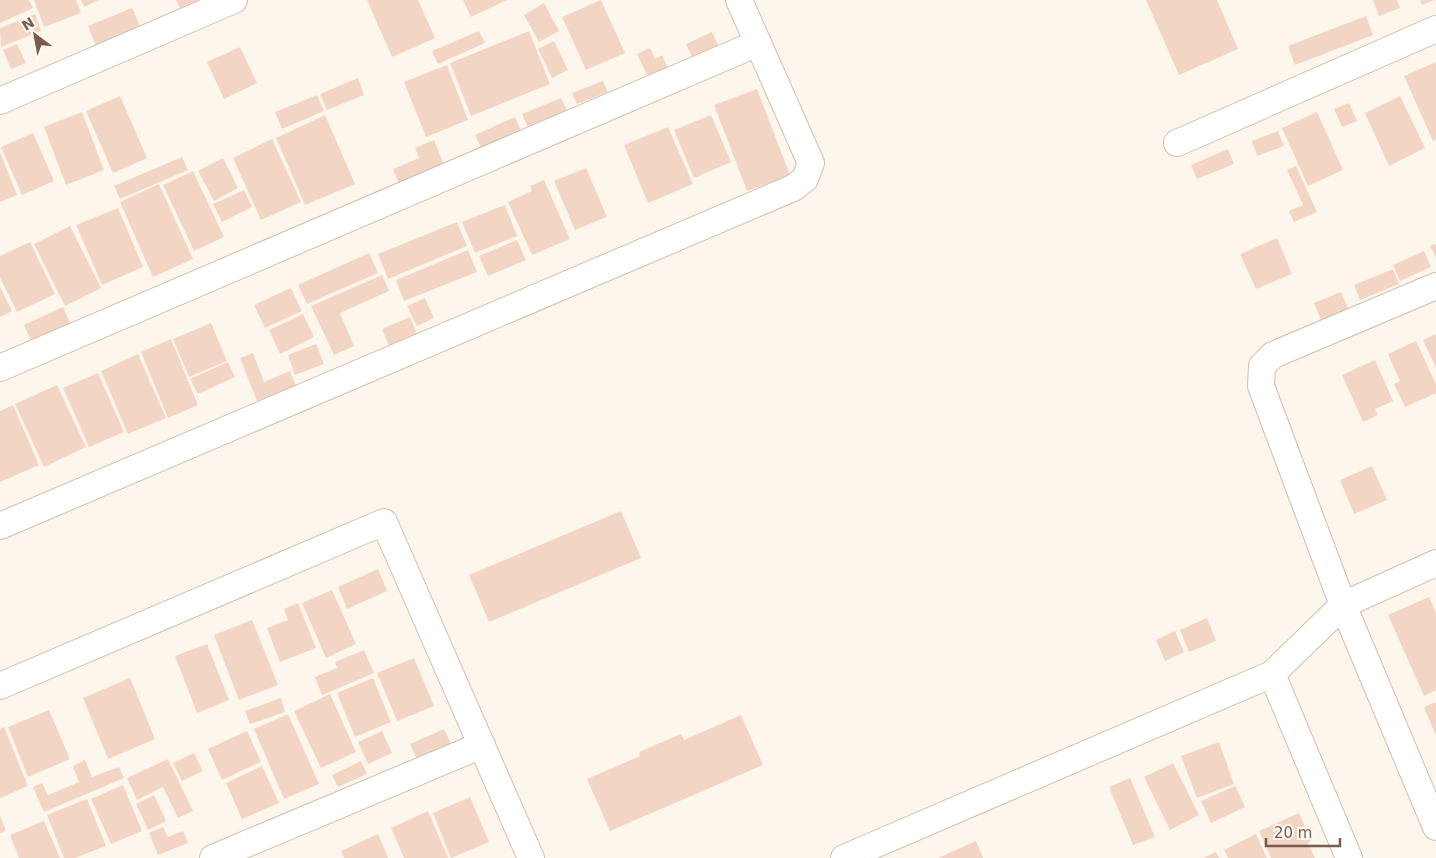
<svg xmlns="http://www.w3.org/2000/svg" width="1436" height="858" font-family="'DejaVu Sans',sans-serif">
<style>
.building{fill:#f3d5c3}
.lines{fill:none;stroke-linecap:round;stroke-linejoin:round}
.minor-casing{stroke:#d1beb0;stroke-width:28}
.minor{stroke:#fff;stroke-width:26}
</style>
<rect width="100%" height="100%" fill="#fdf6ec"/>
<!-- building -->
<g class="building">
<polygon points="0,0 29,0 33,8 0,23"/>
<polygon points="34,0 76,0 81,13 44,27"/>
<polygon points="81,0 99,0 84,7"/>
<polygon points="176,0 198,0 180,8"/>
<polygon points="367,0 418,0 435,38 392,57"/>
<polygon points="463,0 507,0 471,17"/>
<polygon points="601,0 625,53 586,70 562,17"/>
<polygon points="1146,0 1217,0 1238,49 1179,75"/>
<polygon points="1373,0 1397,0 1400,8 1379,16"/>
<polygon points="1420,0 1435,0 1422,5"/>
<polygon points="544,3 559,31 539,42 524,15"/>
<polygon points="132,8 143,33 98,51 88,26"/>
<polygon points="35,14 41,31 1,47 0,28"/>
<polygon points="1366,16 1373,35 1295,65 1288,46"/>
<polygon points="479,31 485,43 438,64 432,51"/>
<polygon points="529,31 550,84 471,116 450,63"/>
<polygon points="712,32 718,45 692,57 686,44"/>
<polygon points="554,41 568,70 552,78 538,49"/>
<polygon points="17,44 26,63 11,69 3,50"/>
<polygon points="240,47 257,83 224,99 207,62"/>
<polygon points="650,48 655,59 662,55 669,70 649,79 637,54"/>
<polygon points="1436,62 1436,139 1433,141 1404,76"/>
<polygon points="447,65 468,120 426,137 404,82"/>
<polygon points="358,78 364,95 327,110 320,94"/>
<polygon points="603,81 608,92 577,104 572,93"/>
<polygon points="757,89 790,175 747,191 714,105"/>
<polygon points="317,95 324,111 282,129 275,112"/>
<polygon points="120,96 147,158 113,173 86,111"/>
<polygon points="1400,96 1425,148 1389,166 1365,113"/>
<polygon points="561,98 569,115 530,132 522,114"/>
<polygon points="1349,103 1357,121 1342,127 1334,109"/>
<polygon points="82,112 104,170 66,185 44,127"/>
<polygon points="1317,112 1343,170 1308,186 1282,128"/>
<polygon points="325,115 355,184 305,205 276,138"/>
<polygon points="711,115 731,162 694,178 674,130"/>
<polygon points="515,117 521,131 481,148 475,135"/>
<polygon points="668,127 693,184 648,203 624,145"/>
<polygon points="1278,131 1284,146 1257,156 1252,141"/>
<polygon points="33,133 54,181 22,195 1,147"/>
<polygon points="272,139 301,202 261,220 233,158"/>
<polygon points="434,140 444,165 399,184 393,169 419,158 415,148"/>
<polygon points="1228,149 1234,164 1197,179 1191,165"/>
<polygon points="0,152 17,195 0,202"/>
<polygon points="182,157 188,170 120,199 114,186"/>
<polygon points="223,158 238,188 214,201 198,171"/>
<polygon points="1296,166 1317,212 1294,222 1289,211 1303,205 1287,170"/>
<polygon points="586,168 607,217 575,230 554,181"/>
<polygon points="193,171 224,237 194,251 163,185"/>
<polygon points="544,180 570,239 532,255 508,202 532,191 530,186"/>
<polygon points="159,184 193,259 153,277 120,202"/>
<polygon points="244,190 252,207 222,222 213,204"/>
<polygon points="505,205 517,236 475,253 462,222"/>
<polygon points="118,208 143,267 102,285 76,225"/>
<polygon points="457,222 467,246 388,279 378,254"/>
<polygon points="70,226 101,288 65,306 34,244"/>
<polygon points="1277,238 1292,274 1256,289 1240,254"/>
<polygon points="517,240 526,260 488,276 479,256"/>
<polygon points="30,242 55,294 17,312 0,278 0,256"/>
<polygon points="1436,244 1436,258 1430,246"/>
<polygon points="468,250 477,272 404,301 396,280"/>
<polygon points="1424,251 1431,267 1400,281 1393,265"/>
<polygon points="369,253 378,273 307,304 298,285"/>
<polygon points="1393,269 1399,284 1360,300 1354,285"/>
<polygon points="382,275 389,291 340,313 354,346 334,355 311,306"/>
<polygon points="0,287 12,311 0,317"/>
<polygon points="291,288 302,311 265,328 254,305"/>
<polygon points="1341,292 1348,308 1321,320 1314,303"/>
<polygon points="425,298 434,318 417,326 407,306"/>
<polygon points="63,307 71,325 32,343 24,325"/>
<polygon points="303,314 314,337 280,354 269,330"/>
<polygon points="410,317 417,334 389,346 382,329"/>
<polygon points="211,323 227,361 189,377 173,339"/>
<polygon points="1436,334 1436,368 1423,340"/>
<polygon points="171,339 198,405 168,418 141,352"/>
<polygon points="1416,341 1436,384 1436,393 1405,407 1394,384 1400,381 1388,354"/>
<polygon points="316,344 324,364 295,375 288,355"/>
<polygon points="253,353 264,382 290,371 296,386 257,401 240,358"/>
<polygon points="138,354 166,418 128,434 101,371"/>
<polygon points="1375,360 1393,401 1375,409 1378,415 1363,422 1342,375"/>
<polygon points="228,362 235,377 198,394 190,379"/>
<polygon points="98,373 124,432 89,447 63,388"/>
<polygon points="57,385 86,447 44,467 15,404"/>
<polygon points="13,405 39,465 0,482 0,411"/>
<polygon points="1372,466 1387,500 1354,514 1340,480"/>
<polygon points="621,511 641,558 489,622 469,575"/>
<polygon points="378,569 387,591 347,609 338,587"/>
<polygon points="332,590 356,644 326,658 302,603"/>
<polygon points="1429,597 1436,613 1436,690 1424,696 1388,615"/>
<polygon points="298,603 316,648 280,662 267,628 288,620 284,609"/>
<polygon points="1207,618 1216,641 1189,652 1180,630"/>
<polygon points="252,620 278,685 239,700 214,635"/>
<polygon points="1175,631 1184,652 1165,661 1156,640"/>
<polygon points="207,644 229,700 197,713 175,656"/>
<polygon points="364,650 374,673 322,695 315,677 337,668 335,662"/>
<polygon points="414,658 434,706 397,721 377,673"/>
<polygon points="130,678 155,739 108,759 83,698"/>
<polygon points="373,678 391,722 355,737 337,693"/>
<polygon points="330,694 356,752 321,768 294,711"/>
<polygon points="281,698 285,712 250,724 245,711"/>
<polygon points="1436,702 1436,736 1424,707"/>
<polygon points="49,710 70,759 28,777 8,727"/>
<polygon points="288,714 319,784 284,799 254,729"/>
<polygon points="741,715 763,765 610,831 587,779 640,756 639,752 681,734 684,740"/>
<polygon points="4,727 28,786 0,798 0,729"/>
<polygon points="444,729 451,744 417,759 410,744"/>
<polygon points="247,731 261,762 222,780 208,749"/>
<polygon points="382,731 392,753 368,764 358,742"/>
<polygon points="1219,742 1234,784 1197,798 1181,756"/>
<polygon points="194,753 203,771 182,781 173,763"/>
<polygon points="168,759 193,811 178,818 163,787 137,800 127,778"/>
<polygon points="85,760 92,777 119,767 124,778 44,812 33,787 42,783 48,795 79,782 73,766"/>
<polygon points="361,761 367,774 338,787 332,775"/>
<polygon points="1173,763 1199,815 1170,830 1144,777"/>
<polygon points="262,766 279,803 242,819 226,783"/>
<polygon points="1130,778 1155,837 1133,845 1109,787"/>
<polygon points="123,785 142,831 111,844 91,799"/>
<polygon points="1235,786 1245,807 1211,823 1201,801"/>
<polygon points="154,795 166,821 148,830 136,804"/>
<polygon points="470,797 489,842 451,858 433,813"/>
<polygon points="87,799 106,846 75,858 64,858 47,815"/>
<polygon points="428,811 448,858 404,858 391,828"/>
<polygon points="1299,813 1311,841 1308,843 1315,858 1271,858 1259,831"/>
<polygon points="0,816 6,831 0,833"/>
<polygon points="44,821 60,858 19,858 10,835"/>
<polygon points="163,827 168,837 183,831 188,843 158,855 149,833"/>
<polygon points="378,834 388,858 344,858 341,851"/>
<polygon points="1256,834 1267,858 1228,858 1224,850"/>
<polygon points="976,841 983,858 938,858"/>
<polygon points="1216,852 1219,858 1203,858"/>
</g>
<g class="lines">
<defs>
<g id="minor">
<polyline points="0,101 234,0"/>
<polyline points="1177,143 1436,29"/>
<polyline points="1436,286 1273,355 1262,366 1261,386 1343,605 1436,827"/>
<polyline points="0,368 758,43"/>
<polyline points="0,526 793,188 805,179 811,163 739,0"/>
<polyline points="1272,674 1349,858"/>
<polyline points="0,686 384,522 531,858"/>
<polyline points="213,858 482,745"/>
<polyline points="844,858 1272,674 1343,605 1436,563"/>
</g>
</defs>
<!-- minor casing -->
<use href="#minor" class="minor-casing"/>
<!-- minor -->
<use href="#minor" class="minor"/>
</g>
<!-- north arrow -->
<g transform="translate(35 35) rotate(328)" stroke="#fffaf3" stroke-width="4" paint-order="stroke">
<path d="M0-4L9 19L0 12L-9 19Z" fill="#7a5c4d"/>
<text y="-8" font-size="14" font-weight="bold" text-anchor="middle" fill="#7a5c4d">N</text>
</g>
<!-- scale -->
<path d="M1266 838v8h74v-8" fill="none" stroke="#7a5c4d" stroke-width="2.5"/>
<text x="1274" y="838" font-size="15" fill="#7a5c4d" stroke="#fffaf3" stroke-width="4" paint-order="stroke">20 m</text>
</svg>
